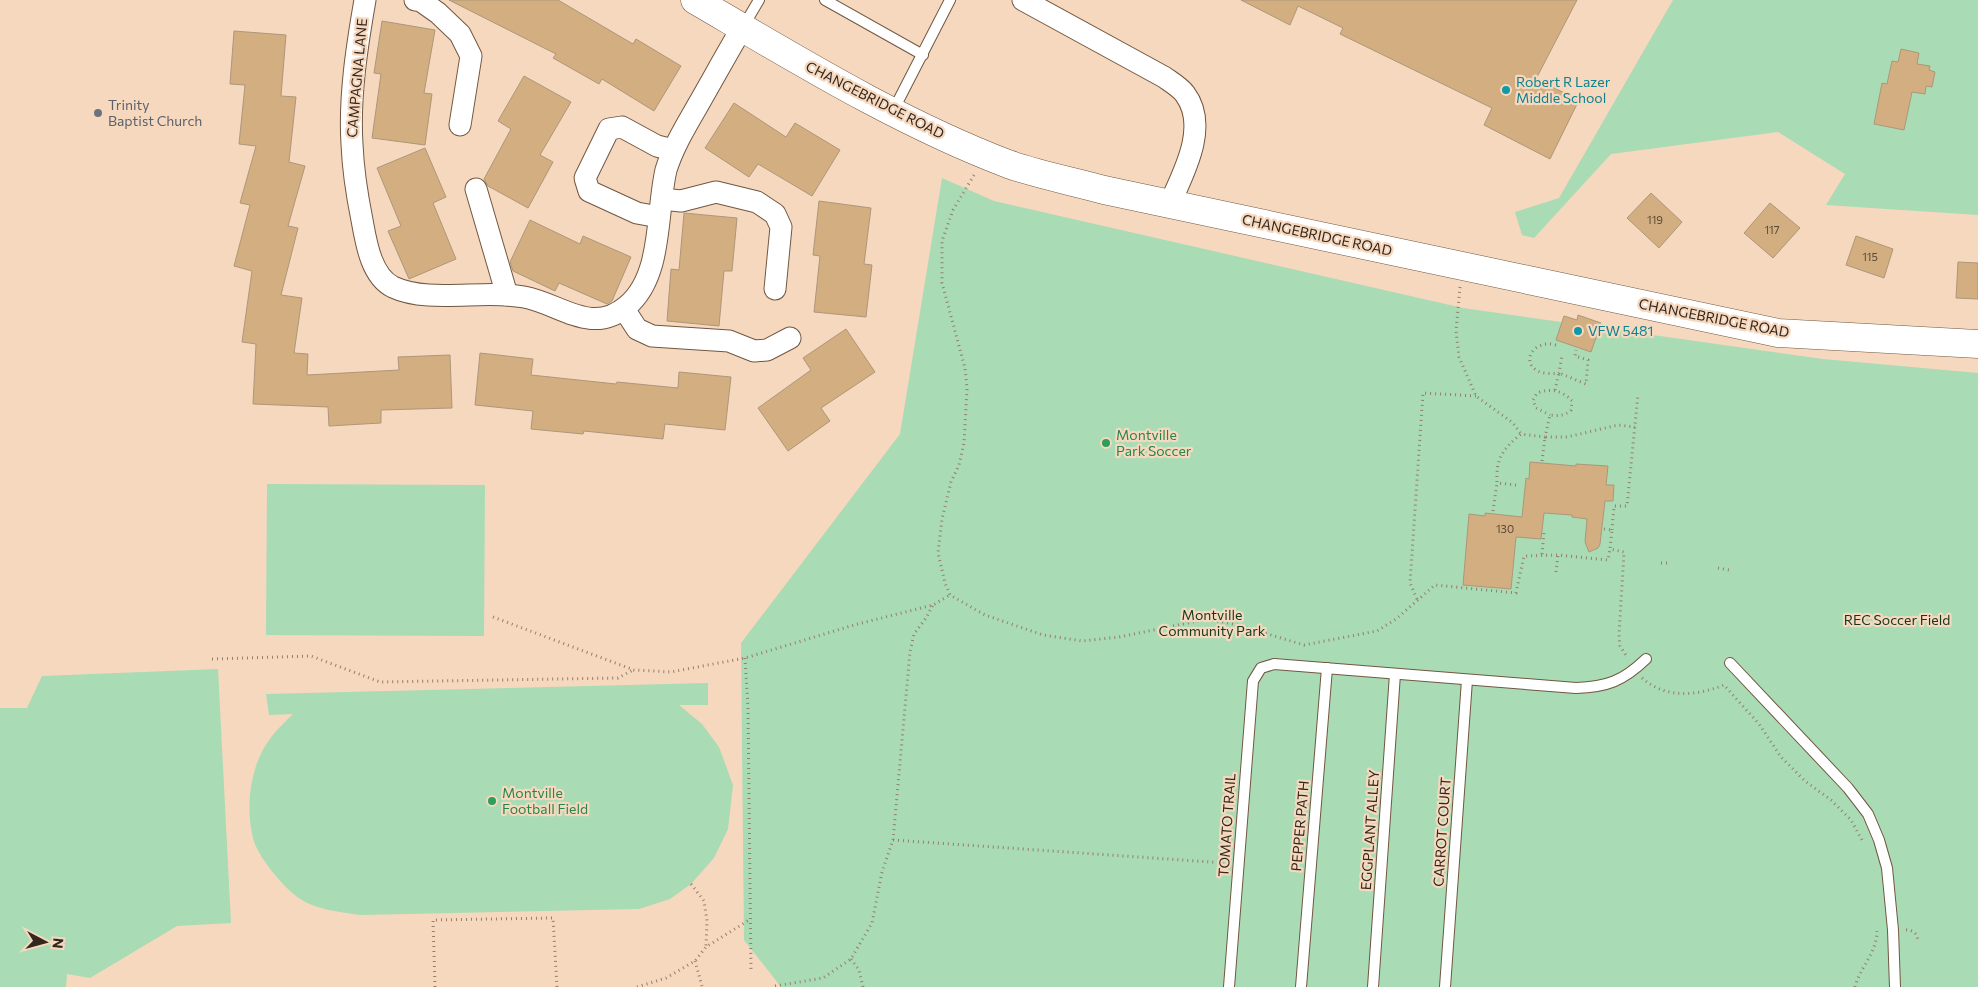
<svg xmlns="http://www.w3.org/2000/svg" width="1978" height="987" font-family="Commissioner,sans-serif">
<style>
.green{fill:#a9dbb5}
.building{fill:#d2ae80;stroke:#ad977a}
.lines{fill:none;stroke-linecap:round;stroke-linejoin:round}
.service-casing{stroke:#715741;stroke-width:12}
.minor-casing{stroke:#715741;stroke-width:23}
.secondary-casing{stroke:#715741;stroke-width:29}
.path{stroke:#947f6d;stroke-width:3;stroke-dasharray:1 4;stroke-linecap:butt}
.service{stroke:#fff;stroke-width:10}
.minor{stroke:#fff;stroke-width:21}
.secondary{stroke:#fff;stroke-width:28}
.culture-dot{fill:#0f9aa8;stroke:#f6d8be;stroke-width:2}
.worship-dot{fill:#6b7280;stroke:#f6d8be;stroke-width:2}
.leisure-dot{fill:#2e9e5b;stroke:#f6d8be;stroke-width:2}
.labels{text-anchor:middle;stroke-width:4.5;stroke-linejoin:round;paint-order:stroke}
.number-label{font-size:11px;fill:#5b4936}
.street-label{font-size:14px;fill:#33271e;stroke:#f6d8be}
.culture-label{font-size:14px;fill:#0d838f;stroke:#f6d8be;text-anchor:start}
.worship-label{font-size:14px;fill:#5b616d;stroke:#f6d8be;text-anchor:start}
.leisure-label{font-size:14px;fill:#27864d;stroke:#f6d8be;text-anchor:start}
.park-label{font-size:14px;fill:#11371e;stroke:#f6d8be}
</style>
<rect width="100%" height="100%" fill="#f6d8be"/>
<!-- green -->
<g class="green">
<polygon points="1673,0 1978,0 1978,215 1826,205 1845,174 1778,132 1611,154 1534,238 1522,235 1515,212 1559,198"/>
<polygon points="942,178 994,201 1463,308 1823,359 1978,373 1978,987 781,987 744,940 741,643 900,434"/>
<polygon points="267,484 485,485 484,636 266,635"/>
<polygon points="218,669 231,923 177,926 90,978 67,974 66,987 0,987 0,708 27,708 42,676"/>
<path d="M708 683V705H679L702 724 719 747 733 785 728 829 714 858 691 884 670 899 639 909 361 915C340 912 314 910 296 896 282 885 257 856 253 838 245 804 250 764 272 736 278 728 286 721 293 714L269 715 266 694Z"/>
</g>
<!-- building -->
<g class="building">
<polygon points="449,0 558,0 633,44 636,39 681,66 654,111 602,79 599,84 553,58 556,54"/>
<polygon points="1241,0 1577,0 1536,79 1579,100 1550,159 1484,125 1492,108 1340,34 1343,28 1298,6 1290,25"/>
<polygon points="382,21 435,30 424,93 432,94 425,145 372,138 381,74 374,73"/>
<polygon points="234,31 286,35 281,96 296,97 289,162 305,166 288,226 298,228 281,295 302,298 294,353 308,354 307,375 399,370 398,357 450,355 452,408 381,410 381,423 329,426 328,407 253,404 256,344 242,342 252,271 234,266 250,205 240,203 256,146 239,144 245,85 230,84"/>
<polygon points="1901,49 1919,53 1917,64 1930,66 1929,70 1935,72 1932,87 1926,86 1925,94 1912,92 1904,130 1874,124 1882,83 1887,84 1892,61 1898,62"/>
<polygon points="524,76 571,102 540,155 553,162 528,208 488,186 484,179 511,129 498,121"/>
<polygon points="734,103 786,137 795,123 840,150 812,196 758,164 749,177 705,148"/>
<polygon points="425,148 446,197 433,203 456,259 409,279 388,231 401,226 377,168"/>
<polygon points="1651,193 1682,222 1659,248 1627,218"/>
<polygon points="819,201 871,208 864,264 872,265 866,317 814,312 820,256 813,255"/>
<polygon points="1770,203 1800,228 1773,258 1744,233"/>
<polygon points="684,213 737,218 732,271 724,271 719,326 667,321 671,269 679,270"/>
<polygon points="530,220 580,244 583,236 631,257 612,301 607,304 559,283 555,291 513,271 510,262"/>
<polygon points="1856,236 1893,249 1884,278 1846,265"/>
<polygon points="1958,262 1978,263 1978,299 1956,298"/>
<polygon points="1578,315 1601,323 1591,352 1556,340 1564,316 1577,320"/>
<polygon points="846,329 875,372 821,408 830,421 788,451 758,408 811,370 803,358"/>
<polygon points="480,353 533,359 531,375 616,384 617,382 678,388 679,372 731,377 725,430 665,424 663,439 584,431 583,434 531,429 533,411 475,405"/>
<polygon points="1530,462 1576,466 1576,464 1608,466 1606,485 1614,485 1613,501 1605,501 1600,544 1598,548 1589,552 1585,542 1587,519 1572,517 1572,515 1544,513 1541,539 1516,537 1511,589 1463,585 1469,514 1485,516 1485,513 1522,517 1526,478 1529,479"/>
</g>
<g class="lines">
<defs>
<g id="service">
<polyline points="825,0 923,55"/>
<polyline points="743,27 759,0"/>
<polyline points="893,111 950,0"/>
<polyline points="1730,663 1848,788 1868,814 1879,840 1887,868 1893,930 1895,987"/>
<path d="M1229 987 1253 681 1261 668 1274 664 1576 688C1607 687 1623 681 1646 659"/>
<polyline points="1301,987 1327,668"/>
<polyline points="1373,987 1395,674"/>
<polyline points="1445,987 1467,680"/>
</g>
<g id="minor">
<path d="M365 0C357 46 349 97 352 144 353 170 357 195 362 220 366 242 371 276 393 287 429 304 484 289 524 297 561 304 592 336 627 306 663 276 656 213 666 170 673 147 686 126 698 105 713 79 727 53 742 28"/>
<polyline points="415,0 421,1 438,13 460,34 471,56 460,125"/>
<path d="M1023 0 1164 77C1171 82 1180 87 1185 94 1209 126 1184 172 1170 203"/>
<polyline points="476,189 507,295"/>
<polyline points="662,199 681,201 716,192 757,202 775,214 781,227 775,289"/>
<polyline points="659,217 637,213 589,191 585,178 609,129 622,127 657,146 673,150"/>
<polyline points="624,309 637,329 652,336 729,341 754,351 767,350 790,338"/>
</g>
<path id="secondary" d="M695 0C796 59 898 122 1008 164 1039 175 1072 181 1104 190L1778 333 1978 344"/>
</defs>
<!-- service casing -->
<use href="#service" class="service-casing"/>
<!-- minor casing -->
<use href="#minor" class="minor-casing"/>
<!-- secondary casing -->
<use href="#secondary" class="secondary-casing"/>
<!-- path -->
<g class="path">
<polyline points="974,175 953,210 942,241 942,283 965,368 967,389 964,443 959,465 951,482 942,519 938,553 945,583 950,595 985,615 1043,635 1082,641 1119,637 1207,619 1238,625 1304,645 1377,631 1396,619 1435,585 1516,593 1524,556 1558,555 1608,560 1610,549"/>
<polyline points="1460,287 1456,331 1459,357 1476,396 1513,423 1521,434"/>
<path d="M1556 345C1535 339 1521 360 1536 370 1542 374 1552 374 1559 373L1562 355"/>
<polyline points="1555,390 1559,373 1586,384 1588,360 1575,356 1576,350"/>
<polyline points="1542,461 1545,437 1567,437 1618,425 1635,427"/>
<path d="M1516 485 1497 483C1496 458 1502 450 1521 434L1545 437 1550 415C1558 416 1565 416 1571 410L1572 401C1562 390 1550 388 1537 393L1533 400 1536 408 1550 415"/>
<polyline points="1493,511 1497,483"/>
<polyline points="1604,529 1612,530 1610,549 1624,552 1619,635 1620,646 1627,657"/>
<polyline points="1612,530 1614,506 1627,506 1638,394"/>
<polyline points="1542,554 1544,533"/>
<polyline points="1661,563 1670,563"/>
<polyline points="1718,568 1729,570"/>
<polyline points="1556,572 1558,555"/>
<polyline points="1417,599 1410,583 1423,393 1476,396"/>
<polyline points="493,617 634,670 671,672 745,658 854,625 933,605 950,595"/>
<polyline points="745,658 748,707 751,969"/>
<polyline points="212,659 311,656 380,682 618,678 633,670"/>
<path d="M1642 678C1666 699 1696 696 1724 685L1759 724 1781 757 1805 781 1831 800 1851 820 1863 842"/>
<polyline points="893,840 1225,863"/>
<polyline points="691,884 704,901 707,921 706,947"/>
<path d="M1906 930C1913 930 1917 933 1918 941"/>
<polyline points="851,959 859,970 863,987"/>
<polyline points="695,961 702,986"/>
<polyline points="775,986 823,978 851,959 872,923 882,872 893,840 910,652 914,634 926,618 933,605"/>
<polyline points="435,987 433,920 553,918 557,987"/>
<polyline points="637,987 666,978 695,961 706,947 749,920"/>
<path d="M1855 987C1860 967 1877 953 1877 931"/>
</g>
<!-- service -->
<use href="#service" class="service"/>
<!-- minor -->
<use href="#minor" class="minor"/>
<!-- secondary -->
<use href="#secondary" class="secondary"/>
</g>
<!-- markers -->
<g class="culture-dot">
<circle cx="1506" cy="90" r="5"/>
<circle cx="1578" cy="331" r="5"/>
</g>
<circle class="worship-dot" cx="98" cy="113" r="5"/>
<g class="leisure-dot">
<circle cx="1106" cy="443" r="5"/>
<circle cx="492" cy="801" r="5"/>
</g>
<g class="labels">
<!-- number labels -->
<g class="number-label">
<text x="1655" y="224">119</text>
<text x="1772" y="234">117</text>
<text x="1870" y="261">115</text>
<text x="1505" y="533">130</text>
</g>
<!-- street labels -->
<g class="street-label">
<text transform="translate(357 78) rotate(-85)" y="5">CAMPAGNA LANE</text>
<text transform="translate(875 100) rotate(27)" y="5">CHANGEBRIDGE ROAD</text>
<text transform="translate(1317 235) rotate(12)" y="5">CHANGEBRIDGE ROAD</text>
<text transform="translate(1714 318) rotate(11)" y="5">CHANGEBRIDGE ROAD</text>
<text transform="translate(1227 825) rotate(-86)" y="5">TOMATO TRAIL</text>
<text transform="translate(1300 826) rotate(-85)" y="5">PEPPER PATH</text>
<text transform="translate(1370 830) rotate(-86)" y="5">EGGPLANT ALLEY</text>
<text transform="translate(1442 832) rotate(-86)" y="5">CARROT COURT</text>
</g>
<!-- culture labels -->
<g class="culture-label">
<text x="1516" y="87">Robert R Lazer<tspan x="1516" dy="16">Middle School</tspan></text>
<text x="1588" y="336">VFW 5481</text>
</g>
<!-- worship labels -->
<g class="worship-label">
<text x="108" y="110">Trinity<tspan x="108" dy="16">Baptist Church</tspan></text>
</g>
<!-- leisure labels -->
<g class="leisure-label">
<text x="1116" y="440">Montville<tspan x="1116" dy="16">Park Soccer</tspan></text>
<text x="502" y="798">Montville<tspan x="502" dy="16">Football Field</tspan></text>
</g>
<!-- park labels -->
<g class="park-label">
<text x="1212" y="620">Montville<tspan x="1212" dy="16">Community Park</tspan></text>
<text x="1897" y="625">REC Soccer Field</text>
</g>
</g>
<!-- north arrow -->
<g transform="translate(45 942) rotate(96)" stroke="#f6d8be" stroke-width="4" paint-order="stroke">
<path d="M0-4L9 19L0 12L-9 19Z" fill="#33271e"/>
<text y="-8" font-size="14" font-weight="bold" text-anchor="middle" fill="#33271e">N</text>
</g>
</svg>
